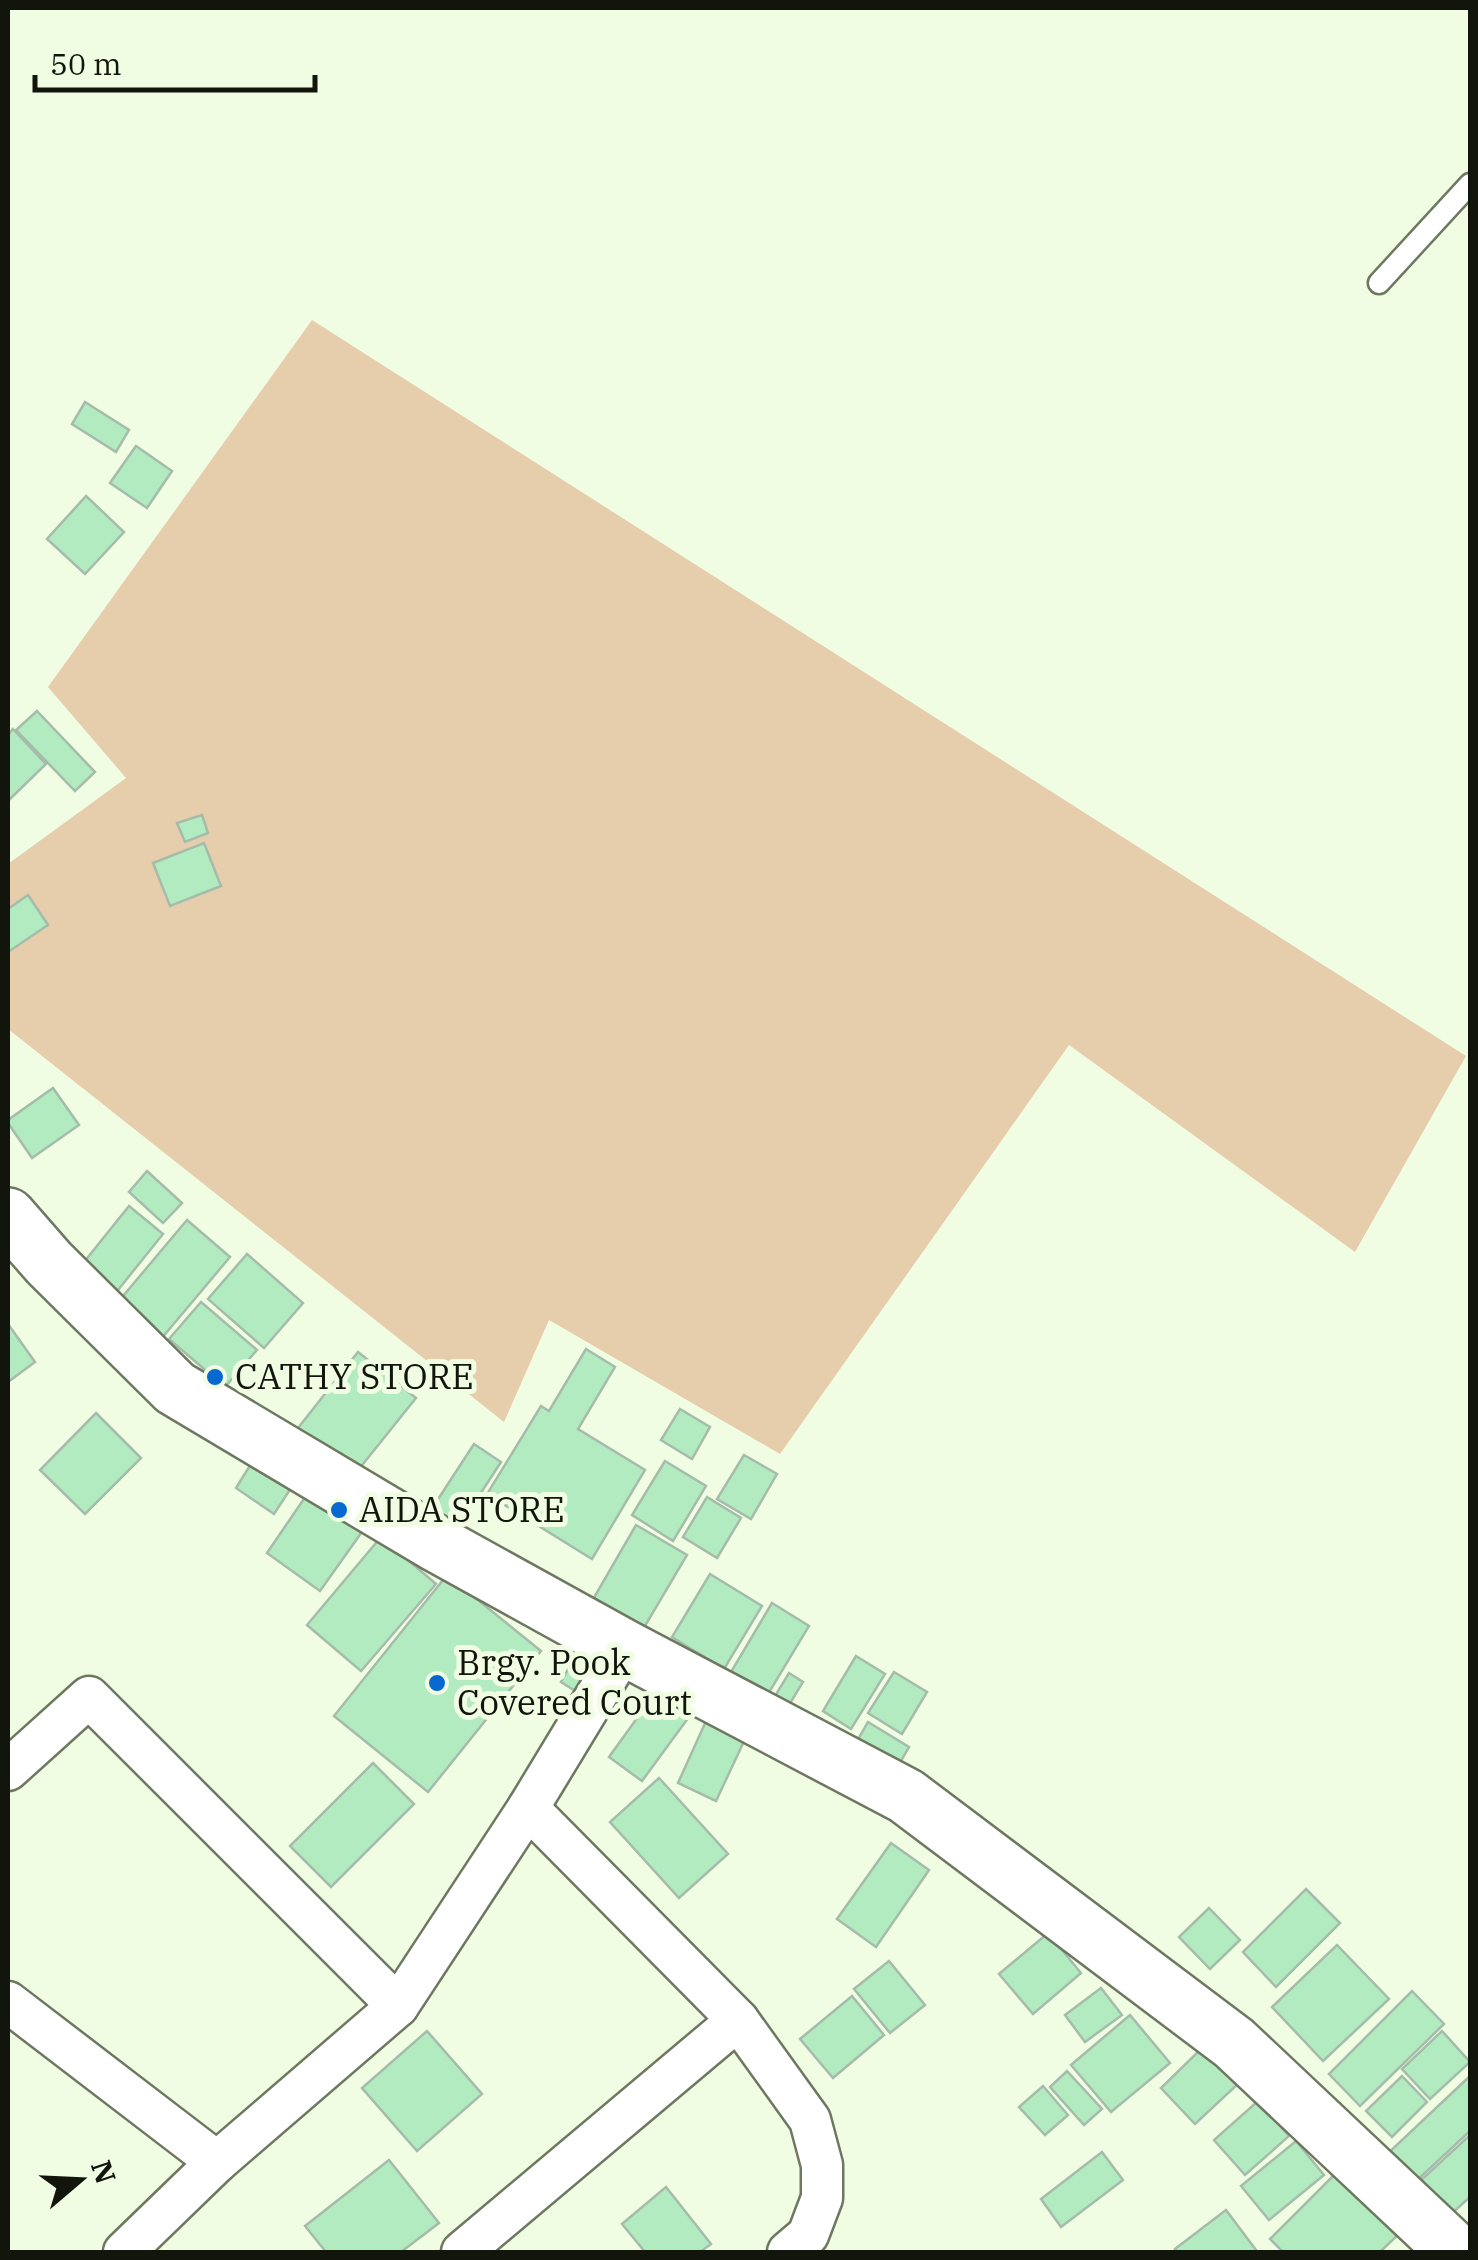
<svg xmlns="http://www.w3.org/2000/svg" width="1478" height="2260" font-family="'IBM Plex Serif',serif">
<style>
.green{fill:#e6cead}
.building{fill:#b3ebc1;stroke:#a5bcab;stroke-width:2.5}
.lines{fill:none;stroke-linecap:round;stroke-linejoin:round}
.lane-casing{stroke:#6e7861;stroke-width:25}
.street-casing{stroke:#6e7861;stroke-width:45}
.secondary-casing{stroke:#6e7861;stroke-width:60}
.lane{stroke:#fff;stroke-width:20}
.street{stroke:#fff;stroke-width:40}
.secondary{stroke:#fff;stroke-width:55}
.poi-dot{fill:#0768d0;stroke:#f1fde3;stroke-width:4}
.labels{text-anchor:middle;stroke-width:10;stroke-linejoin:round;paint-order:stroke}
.poi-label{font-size:35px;fill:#11150c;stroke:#f1fde3;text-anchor:start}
</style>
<rect width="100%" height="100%" fill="#f1fde3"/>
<!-- green -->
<polygon class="green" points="312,320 1466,1056 1355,1252 1069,1045 780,1454 549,1320 504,1422 8,1029 8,864 126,778 48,687"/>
<!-- building -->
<g class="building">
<polygon points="85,402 129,430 116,452 72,424"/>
<polygon points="136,446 172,471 147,508 110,483"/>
<polygon points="86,496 124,532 85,574 47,539"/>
<polygon points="37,711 95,772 75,791 16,730"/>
<polygon points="13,729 46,764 8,801 8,735"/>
<polygon points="202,815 208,833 185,842 177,823"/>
<polygon points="204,843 221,886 170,906 153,863"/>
<polygon points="28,895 48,925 8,952 8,909"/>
<polygon points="53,1088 79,1125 32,1158 8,1123 8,1120"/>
<polygon points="147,1171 182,1203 163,1223 129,1192"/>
<polygon points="129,1206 163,1234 114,1295 80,1267"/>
<polygon points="187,1220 230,1257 161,1339 118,1302"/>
<polygon points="247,1254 303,1303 264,1348 208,1299"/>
<polygon points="201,1302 257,1350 225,1387 169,1339"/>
<polygon points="8,1324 35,1362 8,1382"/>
<polygon points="586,1349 615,1367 578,1429 645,1470 592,1559 487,1494 541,1406 549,1411"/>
<polygon points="358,1352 416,1398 355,1474 298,1428"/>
<polygon points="680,1409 710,1427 692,1459 661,1440"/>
<polygon points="96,1413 141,1458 85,1514 40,1470"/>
<polygon points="474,1444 501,1462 458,1528 431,1510"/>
<polygon points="744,1455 777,1474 751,1519 717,1499"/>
<polygon points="256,1456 295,1482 274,1514 236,1488"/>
<polygon points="665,1461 706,1486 673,1541 632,1515"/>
<polygon points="310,1490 364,1529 320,1591 267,1553"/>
<polygon points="707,1497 741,1518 717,1558 683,1537"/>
<polygon points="636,1525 687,1555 642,1631 592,1601"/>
<polygon points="381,1537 436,1584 361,1671 307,1625"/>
<polygon points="710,1574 762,1606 724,1669 672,1637"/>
<polygon points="447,1575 541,1651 428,1792 334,1716"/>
<polygon points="772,1603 809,1626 765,1699 728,1677"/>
<polygon points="856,1656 885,1674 851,1729 823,1711"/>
<polygon points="571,1664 587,1674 577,1692 561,1682"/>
<polygon points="894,1672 927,1692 902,1734 868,1713"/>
<polygon points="789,1673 803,1682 786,1710 772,1701"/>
<polygon points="661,1685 694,1710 642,1781 609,1757"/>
<polygon points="707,1719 746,1737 716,1801 678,1783"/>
<polygon points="868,1722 909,1747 894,1773 853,1748"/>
<polygon points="373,1763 414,1804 331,1887 290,1846"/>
<polygon points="659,1778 728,1854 679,1898 610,1822"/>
<polygon points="891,1843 929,1870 876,1947 837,1919"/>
<polygon points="1306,1889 1340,1923 1276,1987 1243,1952"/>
<polygon points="1209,1908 1240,1940 1210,1969 1179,1937"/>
<polygon points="1048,1933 1081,1973 1033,2014 999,1974"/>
<polygon points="1337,1945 1389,1999 1323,2061 1272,2007"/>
<polygon points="889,1961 925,2005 890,2033 854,1989"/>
<polygon points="1101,1988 1122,2015 1085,2042 1065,2015"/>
<polygon points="1412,1991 1444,2024 1360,2106 1329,2074"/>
<polygon points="852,1996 884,2035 833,2078 800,2039"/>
<polygon points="1130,2015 1170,2063 1111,2112 1071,2065"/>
<polygon points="427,2031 482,2094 417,2151 362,2088"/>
<polygon points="1442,2031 1470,2062 1430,2099 1402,2069"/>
<polygon points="1204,2046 1239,2083 1195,2124 1161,2088"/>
<polygon points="1067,2071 1102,2109 1084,2125 1050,2087"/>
<polygon points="1402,2076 1427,2102 1392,2137 1366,2111"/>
<polygon points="1470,2076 1470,2131 1411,2186 1384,2157"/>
<polygon points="1043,2086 1068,2115 1045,2135 1019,2107"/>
<polygon points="1258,2101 1289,2136 1245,2175 1214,2140"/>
<polygon points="1470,2135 1470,2197 1449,2216 1419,2182"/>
<polygon points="1296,2141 1324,2175 1269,2220 1241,2186"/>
<polygon points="1102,2152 1123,2180 1061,2227 1041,2199"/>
<polygon points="389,2160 439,2223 401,2252 326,2252 305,2226"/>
<polygon points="1340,2169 1401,2232 1380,2252 1283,2252 1270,2239"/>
<polygon points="666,2187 711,2244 700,2252 645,2252 622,2224"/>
<polygon points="1226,2210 1256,2250 1253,2252 1178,2252 1175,2249"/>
</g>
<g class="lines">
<defs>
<polyline id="lane" points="1379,283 1470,184"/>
<g id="street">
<polyline points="8,1770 89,1697 398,2006"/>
<polyline points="528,1808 738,2020 810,2120 822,2165 822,2198 808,2235 788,2252"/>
<polyline points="8,2002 217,2162"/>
<polyline points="124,2252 217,2162 398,2006 528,1808 625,1648"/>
<polyline points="462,2252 738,2020"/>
</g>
<polyline id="secondary" points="8,1216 49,1263 175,1388 435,1543 625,1648 906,1796 1234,2043 1456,2252"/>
</defs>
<!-- lane casing -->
<use href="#lane" class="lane-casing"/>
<!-- street casing -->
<use href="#street" class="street-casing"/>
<!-- secondary casing -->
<use href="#secondary" class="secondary-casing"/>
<!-- lane -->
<use href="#lane" class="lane"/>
<!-- street -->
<use href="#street" class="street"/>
<!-- secondary -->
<use href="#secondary" class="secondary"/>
</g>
<!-- markers -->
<g class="poi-dot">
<circle cx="215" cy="1377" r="10"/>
<circle cx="339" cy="1510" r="10"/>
<circle cx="437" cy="1683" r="10"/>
</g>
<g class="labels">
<!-- poi labels -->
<g class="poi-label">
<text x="235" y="1389">CATHY STORE</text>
<text x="359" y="1522">AIDA STORE</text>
<text x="457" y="1675">Brgy. Pook<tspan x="457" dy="40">Covered Court</tspan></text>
</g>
</g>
<!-- border -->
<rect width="1478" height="2260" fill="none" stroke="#11150c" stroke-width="20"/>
<!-- north arrow -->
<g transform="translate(80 2180) rotate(71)" stroke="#f1fde3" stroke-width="8" paint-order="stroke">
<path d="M0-8L18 38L0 25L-18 38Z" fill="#11150c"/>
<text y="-15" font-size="28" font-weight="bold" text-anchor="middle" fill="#11150c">N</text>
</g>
<!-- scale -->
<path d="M35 75v15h280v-15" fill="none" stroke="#11150c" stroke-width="5"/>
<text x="50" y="75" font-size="30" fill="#11150c" stroke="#f1fde3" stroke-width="8" paint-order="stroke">50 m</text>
</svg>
